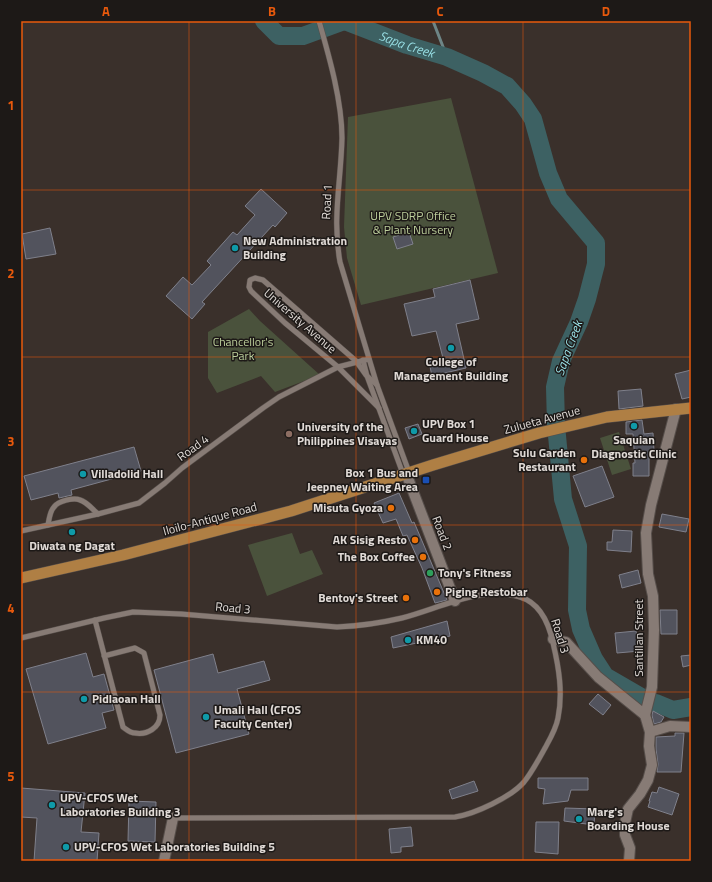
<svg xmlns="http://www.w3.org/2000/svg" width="712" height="882" font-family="'Titillium Web',sans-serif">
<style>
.green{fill:#4a523c}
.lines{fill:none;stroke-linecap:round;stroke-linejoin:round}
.stream{stroke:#6e8586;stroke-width:3}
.river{stroke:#3d6163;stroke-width:18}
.building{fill:#52535d;stroke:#7f808b}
.service-casing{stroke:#564e4a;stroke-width:6}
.minor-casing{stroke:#564e4a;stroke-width:12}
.primary-casing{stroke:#564e4a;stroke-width:12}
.service{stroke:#877b75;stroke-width:5}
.minor{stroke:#877b75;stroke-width:10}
.primary{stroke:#af7f44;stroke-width:11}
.grid{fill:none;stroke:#e8590c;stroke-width:1;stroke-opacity:0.55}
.culture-dot{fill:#0f9aa8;stroke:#1d1917;stroke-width:1.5}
.education-dot{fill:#8d6e63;stroke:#1d1917;stroke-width:1.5}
.food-dot{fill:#e8710a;stroke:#1d1917;stroke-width:1.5}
.transit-dot{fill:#1a4fb4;stroke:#1d1917;stroke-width:1.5}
.leisure-dot{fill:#2e9e5b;stroke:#1d1917;stroke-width:1.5}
.labels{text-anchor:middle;stroke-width:3;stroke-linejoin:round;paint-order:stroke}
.street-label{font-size:12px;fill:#e0dad6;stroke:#1d1917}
.park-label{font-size:12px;fill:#bcce9b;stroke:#1d1917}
.poi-label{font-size:12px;font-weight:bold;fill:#e0dad6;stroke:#1d1917;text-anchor:start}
.water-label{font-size:13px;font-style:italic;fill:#98dfe5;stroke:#1d1917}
.neatline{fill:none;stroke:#e8590c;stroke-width:1.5}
.grid-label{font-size:13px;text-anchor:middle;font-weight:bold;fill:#e8590c}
</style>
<rect width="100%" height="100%" fill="#3a302b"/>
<!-- green -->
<g class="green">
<polygon points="451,98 498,273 361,305 347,258 344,227 348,117"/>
<polygon points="249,309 260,321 320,375 275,392 261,376 217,393 208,378 208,332"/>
<polygon points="619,432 631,469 612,475 600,438"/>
<polygon points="292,533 300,554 312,550 323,574 267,596 248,545"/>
</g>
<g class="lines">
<!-- stream -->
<polyline class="stream" points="433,21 447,57"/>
<!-- river -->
<g class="river">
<polyline points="264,21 279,36 303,36 344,21"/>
<path id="s1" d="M345 21 407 45 447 57 483 73 507 86 523 104 533 119 548 173 559 199 596 243V264L587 299 579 322 561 361 555 387 556 425 563 499 578 546 577 610 581 629 594 659 605 676 643 698"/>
<polyline points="656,703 673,710 691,707"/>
</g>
</g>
<!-- building -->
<g class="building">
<polygon points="261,189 287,213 275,227 273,225 202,302 205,304 192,319 166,296 183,277 192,285 211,265 207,261 233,232 237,235 255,215 245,206"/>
<polygon points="50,228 56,254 26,259 22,234"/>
<polygon points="409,232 413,244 397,249 393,237"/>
<polygon points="470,280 479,319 456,324 466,368 432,376 429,362 443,358 436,331 412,336 404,304 435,297 433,289"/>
<polygon points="691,370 691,397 682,399 675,374"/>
<polygon points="641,389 643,406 619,409 618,391"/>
<polygon points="642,420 644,434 653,433 654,451 649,452 649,476 633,476 633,463 635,463 633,434 626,434 626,422"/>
<polygon points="418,424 422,434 409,439 405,428"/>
<polygon points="134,447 141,471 71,490 72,495 59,498 58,493 31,500 24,476"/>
<polygon points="602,466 614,497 585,507 573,476"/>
<polygon points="399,493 412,523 414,522 447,600 435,603 422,568 407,535 403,536 396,519 383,523 378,512 374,503"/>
<polygon points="662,514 689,519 686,532 659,527"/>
<polygon points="613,530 632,531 631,552 607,550 607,542 612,542"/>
<polygon points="638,570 641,583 622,588 619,575"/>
<polygon points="660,610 677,610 677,634 661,634"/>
<polygon points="447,621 450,636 393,648 391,637"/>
<polygon points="636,631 637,636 639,636 640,651 617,653 615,633"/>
<polygon points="86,653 93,677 104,674 114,710 102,713 106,728 48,744 26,669"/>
<polygon points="213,654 218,673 264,661 270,680 237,689 249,734 176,753 154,670"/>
<polygon points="691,655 691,665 683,667 681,656"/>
<polygon points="598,694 611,705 603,715 589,704"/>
<polygon points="653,711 664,717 661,722 654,724 652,715"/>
<polygon points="675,733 684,733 681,772 657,772 658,764 656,749 656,737 675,736"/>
<polygon points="538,778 588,778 588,790 571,790 568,801 543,804 545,789 538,788"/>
<polygon points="474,781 478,791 452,799 449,790"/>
<polygon points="659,787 679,794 672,815 648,807 650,801 649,801 652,792 657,793"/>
<polygon points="21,788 85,793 81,832 99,833 97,861 34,861 37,818 21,817"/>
<polygon points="129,801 156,802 155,842 128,841"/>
<polygon points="565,808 595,809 594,825 564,821"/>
<polygon points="536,822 559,822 558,854 535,852"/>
<polygon points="411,827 413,846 401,847 401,852 391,853 389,829"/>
</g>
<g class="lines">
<defs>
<g id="service">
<path d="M319 21C329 56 342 101 342 138 341 182 332 218 340 262L377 385 409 472"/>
<polyline points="363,360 367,376 403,474"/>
<polyline points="377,385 366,375 356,361 263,280 255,278 250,280 249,287 251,291 285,323 338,367 379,408"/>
<path d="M48 525C49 519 50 511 54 507 58 501 74 497 80 500 87 502 92 509 98 514"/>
<polyline points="21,531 98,514 139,503 165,483 182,468 263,408 279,397 338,367 369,359"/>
<path d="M95 620 123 727C127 730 130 733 135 733 147 735 160 728 160 715L144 653 135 648 104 656"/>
<path d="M21 638 104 618 133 612 181 614 337 627C359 626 381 623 402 618 438 609 482 585 520 597 540 603 549 624 553 643 559 668 563 693 558 718 556 729 550 739 545 748 539 759 532 772 524 782 511 797 475 814 455 817L173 818"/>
</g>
<g id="minor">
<polyline points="406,473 455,601"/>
<polyline points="553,639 566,642 598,677 645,715"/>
<polyline points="650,732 670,726 691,727"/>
<polyline points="164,861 173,818"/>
<polyline points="629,861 630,848 625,835 625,823 628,809 640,794 648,780 652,765 649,746 650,732 645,715 652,687 654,630 653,596 648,574 646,533 651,505 676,409"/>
</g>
<polyline id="primary" points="21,578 123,555 291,511 433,465 539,433 607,417 691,408"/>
</defs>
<!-- service casing -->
<use href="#service" class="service-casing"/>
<!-- minor casing -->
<use href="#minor" class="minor-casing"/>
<!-- primary casing -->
<use href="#primary" class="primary-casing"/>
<!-- service -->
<use href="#service" class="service"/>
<!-- minor -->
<use href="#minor" class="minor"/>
<!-- primary -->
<use href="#primary" class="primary"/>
</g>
<!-- grid -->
<path class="grid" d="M189 21V861M356 21V861M523 21V861M21 190H691M21 357H691M21 525H691M21 692H691"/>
<!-- markers -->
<g class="culture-dot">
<circle cx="235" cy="248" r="4"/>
<circle cx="451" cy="348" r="4"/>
<circle cx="634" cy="426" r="4"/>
<circle cx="414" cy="431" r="4"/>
<circle cx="83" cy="474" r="4"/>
<circle cx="72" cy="532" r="4"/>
<circle cx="408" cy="640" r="4"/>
<circle cx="84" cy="699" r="4"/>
<circle cx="206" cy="717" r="4"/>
<circle cx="52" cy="805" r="4"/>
<circle cx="579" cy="819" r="4"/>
<circle cx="66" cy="847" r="4"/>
</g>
<circle class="education-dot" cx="289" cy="434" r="4"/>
<g class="food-dot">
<circle cx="584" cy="460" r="4"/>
<circle cx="391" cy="508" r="4"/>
<circle cx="415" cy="540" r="4"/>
<circle cx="423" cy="557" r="4"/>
<circle cx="437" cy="592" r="4"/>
<circle cx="406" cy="598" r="4"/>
</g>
<rect class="transit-dot" x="422" y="476" width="8" height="8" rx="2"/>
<circle class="leisure-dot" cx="430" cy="573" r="4"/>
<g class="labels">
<!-- street labels -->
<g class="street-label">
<text transform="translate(327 202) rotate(-87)" y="4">Road 1</text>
<text transform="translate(300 321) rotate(41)" y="4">University Avenue</text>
<text transform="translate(542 420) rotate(-15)" y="4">Zulueta Avenue</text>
<text transform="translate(193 448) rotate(-36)" y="4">Road 4</text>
<text transform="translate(210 519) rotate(-15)" y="4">Iloilo-Antique Road</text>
<text transform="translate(442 533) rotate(69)" y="4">Road 2</text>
<text transform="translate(233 608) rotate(5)" y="4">Road 3</text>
<text transform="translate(560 636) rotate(73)" y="4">Road 3</text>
<text transform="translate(639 638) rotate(-90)" y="4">Santillan Street</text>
</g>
<!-- park labels -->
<g class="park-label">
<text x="413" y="220">UPV SDRP Office<tspan x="413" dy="14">&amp; Plant Nursery</tspan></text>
<text x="243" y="346">Chancellor's<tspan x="243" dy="14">Park</tspan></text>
</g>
<!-- poi labels -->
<g class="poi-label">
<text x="243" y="245">New Administration<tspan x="243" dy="14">Building</tspan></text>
<text x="451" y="366" text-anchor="middle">College of<tspan x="451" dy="14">Management Building</tspan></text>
<text x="422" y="428">UPV Box 1<tspan x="422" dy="14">Guard House</tspan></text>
<text x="297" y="431">University of the<tspan x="297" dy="14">Philippines Visayas</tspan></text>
<text x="634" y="444" text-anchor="middle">Saquian<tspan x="634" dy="14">Diagnostic Clinic</tspan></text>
<text x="576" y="457" text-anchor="end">Sulu Garden<tspan x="576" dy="14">Restaurant</tspan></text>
<text x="418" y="477" text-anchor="end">Box 1 Bus and<tspan x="418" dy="14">Jeepney Waiting Area</tspan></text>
<text x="91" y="478">Villadolid Hall</text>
<text x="383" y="512" text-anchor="end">Misuta Gyoza</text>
<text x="407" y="544" text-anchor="end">AK Sisig Resto</text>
<text x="72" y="550" text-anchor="middle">Diwata ng Dagat</text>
<text x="415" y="561" text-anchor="end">The Box Coffee</text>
<text x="438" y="577">Tony's Fitness</text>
<text x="445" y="596">Piging Restobar</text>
<text x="398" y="602" text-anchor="end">Bentoy's Street</text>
<text x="416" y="644">KM40</text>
<text x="92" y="703">Pidlaoan Hall</text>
<text x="214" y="714">Umali Hall (CFOS<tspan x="214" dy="14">Faculty Center)</tspan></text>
<text x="60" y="802">UPV-CFOS Wet<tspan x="60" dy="14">Laboratories Building 3</tspan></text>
<text x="587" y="816">Marg's<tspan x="587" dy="14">Boarding House</tspan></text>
<text x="74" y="851">UPV-CFOS Wet Laboratories Building 5</text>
</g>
<!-- water labels -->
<g class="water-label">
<text dy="5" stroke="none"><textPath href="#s1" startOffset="66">Sapa Creek</textPath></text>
<text transform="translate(568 348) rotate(-70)" y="5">Sapa Creek</text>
</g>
</g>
<!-- border -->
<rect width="712" height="882" fill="none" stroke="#1d1917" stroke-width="44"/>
<rect x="22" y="22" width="668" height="838" class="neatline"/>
<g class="grid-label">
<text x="106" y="16">A</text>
<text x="272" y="16">B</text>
<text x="440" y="16">C</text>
<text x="606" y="16">D</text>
<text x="11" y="110">1</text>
<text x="11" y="278">2</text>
<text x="11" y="446">3</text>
<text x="11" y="613">4</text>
<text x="11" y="781">5</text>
</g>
</svg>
